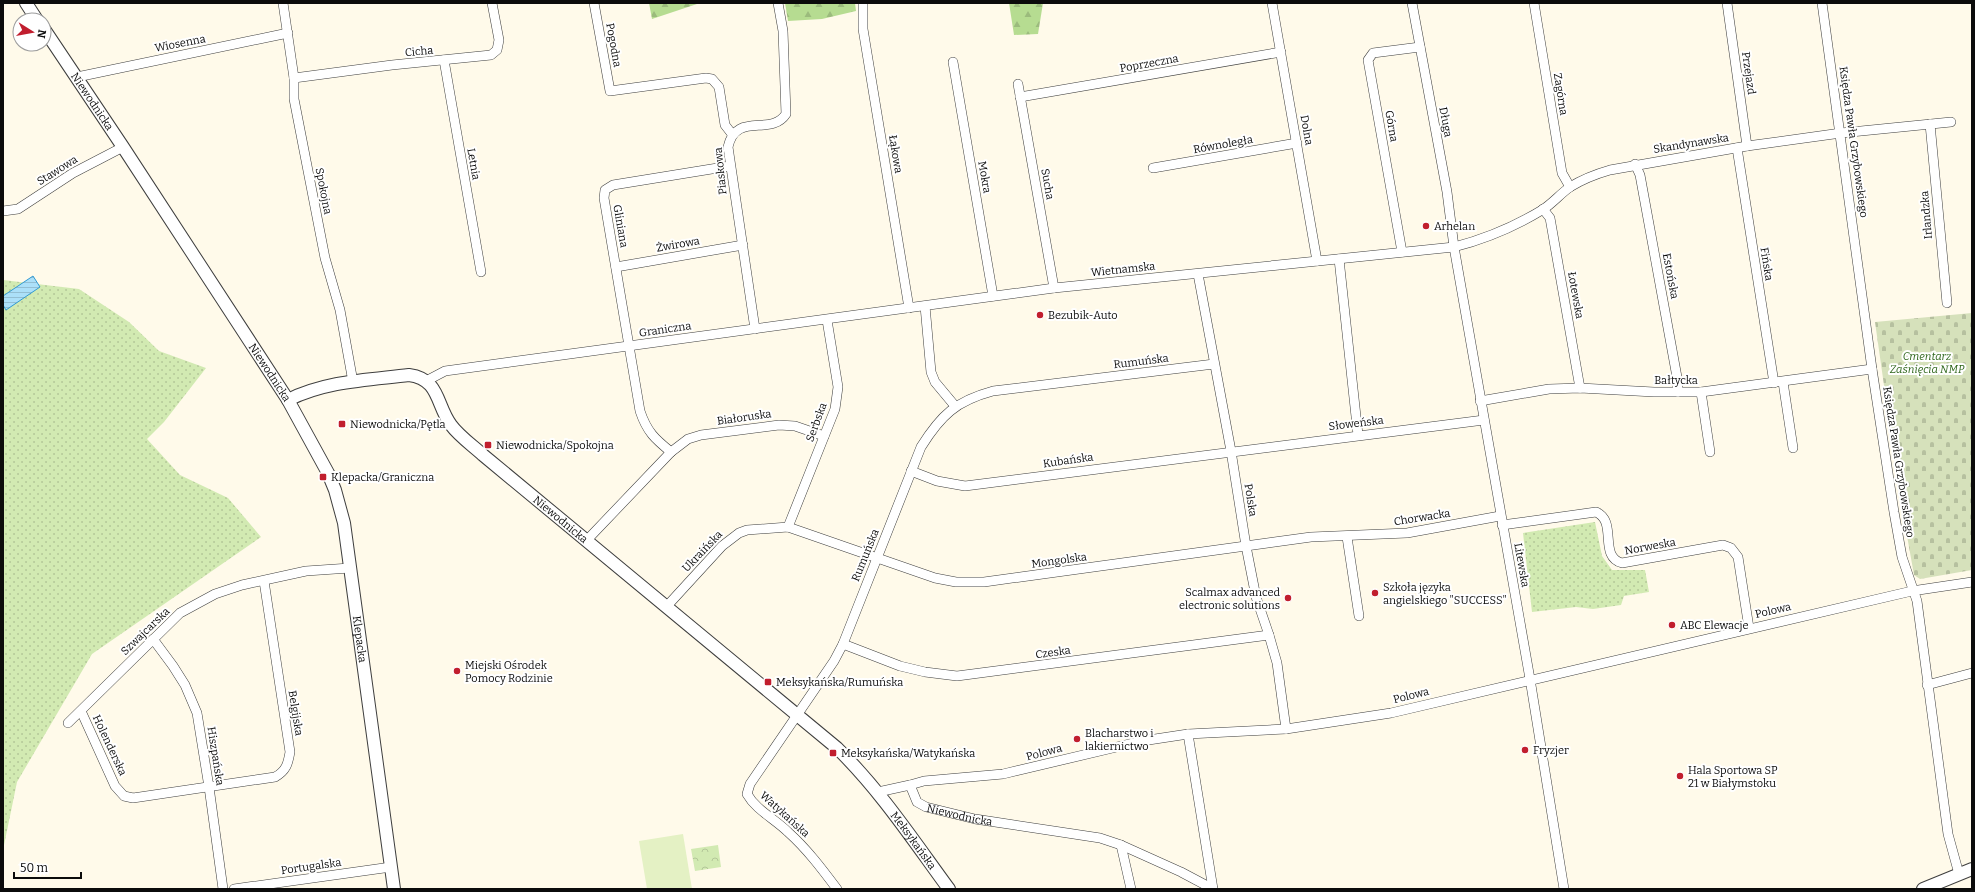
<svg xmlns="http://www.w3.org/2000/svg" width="1975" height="892" font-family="Bitter,serif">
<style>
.grass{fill:url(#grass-dots)}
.forest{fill:url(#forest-firs)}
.cemetery{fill:url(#cemetery-stones)}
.park{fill:url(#park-crowns)}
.pitch{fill:#e4f1c4}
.water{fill:url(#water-rules);stroke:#309ad3}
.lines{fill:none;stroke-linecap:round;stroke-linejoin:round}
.minor-casing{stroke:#3e3e3e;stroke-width:10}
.tertiary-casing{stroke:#3e3e3e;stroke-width:14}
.minor{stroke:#fff;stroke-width:9}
.tertiary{stroke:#fff;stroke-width:12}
.poi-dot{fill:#c11e2e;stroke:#fff;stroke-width:1.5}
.labels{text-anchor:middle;stroke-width:4;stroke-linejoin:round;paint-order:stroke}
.street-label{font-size:11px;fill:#0b0b0b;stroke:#fff}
.poi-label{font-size:11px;fill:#0b0b0b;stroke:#fff;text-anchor:start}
.park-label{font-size:11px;font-style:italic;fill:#2d651a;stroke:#fff}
</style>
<defs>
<pattern id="grass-dots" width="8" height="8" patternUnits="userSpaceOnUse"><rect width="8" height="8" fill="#d2eab2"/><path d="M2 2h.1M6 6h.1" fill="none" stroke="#b3c798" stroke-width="1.8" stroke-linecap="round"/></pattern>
<pattern id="forest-firs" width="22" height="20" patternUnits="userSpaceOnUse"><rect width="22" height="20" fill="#b6dc91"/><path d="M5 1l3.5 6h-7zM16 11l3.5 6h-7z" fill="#9bbb7c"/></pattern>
<pattern id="cemetery-stones" width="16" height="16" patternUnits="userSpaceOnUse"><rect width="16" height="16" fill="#d6e1bb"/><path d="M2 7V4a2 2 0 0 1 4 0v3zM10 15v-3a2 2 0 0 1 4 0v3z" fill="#b6c09f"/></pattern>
<pattern id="park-crowns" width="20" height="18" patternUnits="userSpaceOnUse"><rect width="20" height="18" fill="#d2eab2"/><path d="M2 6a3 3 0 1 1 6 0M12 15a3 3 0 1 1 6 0" fill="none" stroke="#b3c798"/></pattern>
<pattern id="water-rules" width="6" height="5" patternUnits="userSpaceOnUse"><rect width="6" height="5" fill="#ace0f9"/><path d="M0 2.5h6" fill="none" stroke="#93bfd4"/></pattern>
</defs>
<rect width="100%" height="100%" fill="#fffaea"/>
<!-- grass -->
<g class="grass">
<polygon points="3,280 79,289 129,322 159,351 206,368 164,422 147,439 180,475 228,498 261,537 92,654 17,782 3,850"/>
<polygon points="1595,522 1602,556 1612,570 1645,570 1649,592 1624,596 1621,605 1593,609 1576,607 1532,612 1523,533"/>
</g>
<!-- forest -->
<g class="forest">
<polygon points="649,3 700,3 652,19"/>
<polygon points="785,3 855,3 856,11 822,19 788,21"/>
<polygon points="1009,3 1043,3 1038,34 1014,35"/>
</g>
<!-- cemetery -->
<polygon class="cemetery" points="1972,313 1972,570 1920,579 1914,575 1904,519 1908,507 1903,483 1896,470 1875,322"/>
<!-- park -->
<polygon class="park" points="718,845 721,867 695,871 691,849"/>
<!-- pitch -->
<polygon class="pitch" points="683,834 692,889 647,889 639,841"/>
<!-- water -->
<polygon class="water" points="33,276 40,287 6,310 3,305 3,296"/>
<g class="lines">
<defs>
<g id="minor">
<polyline points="283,3 294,78 294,99 325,258 340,310 353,382"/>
<polyline points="594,3 610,91 706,78 712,79 719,87 725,125 732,134"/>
<polyline points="863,3 863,29 909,308"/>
<polyline points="1272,3 1317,261"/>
<polyline points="1412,3 1447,192 1454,247 1530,679 1564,889"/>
<polyline points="1534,3 1562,173 1570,187"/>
<polyline points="1727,3 1747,146"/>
<polyline points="1822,3 1872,369 1894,512 1902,557 1917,601 1948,834 1959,874"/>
<polyline points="444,60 481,272"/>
<polyline points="953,62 993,296"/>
<polyline points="77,77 288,33"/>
<polyline points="294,78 392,65 491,55 497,50 499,40 492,3"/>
<polyline points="1018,84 1054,288"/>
<polyline points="1020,97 1281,52"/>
<polyline points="1930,124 1947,303"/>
<polyline points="1737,148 1774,383"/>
<polyline points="1635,164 1640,175 1677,377 1678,392"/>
<polyline points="1153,168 1297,143"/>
<polyline points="1543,209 1550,218 1580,388"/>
<polyline points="3,211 18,209 73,173 123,147"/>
<polyline points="1402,252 1368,60 1373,53 1420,47"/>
<polyline points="1339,259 1358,435"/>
<polyline points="616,267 743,245"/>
<polyline points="1198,274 1231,451 1246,546 1256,597 1269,635 1277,663 1286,729"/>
<polyline points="925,306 931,372 935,382 955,406"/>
<path d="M755 329 728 147C736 111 771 137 786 114L783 31 778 3"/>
<path d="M426 381 445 371 1054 288 1454 247C1485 239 1514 227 1542 210 1552 204 1560 194 1570 187 1583 179 1596 174 1610 170L1747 146 1841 133 1951 122"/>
<polyline points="1783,382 1793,448"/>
<polyline points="1701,392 1710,452"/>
<polyline points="1480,401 1549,389 1580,388 1654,392 1701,392 1872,369"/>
<path d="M671 452C655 439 647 432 640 411L604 198 605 190 613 185 730 166"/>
<polyline points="911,471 937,481 965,486 1484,420"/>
<path d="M1502 525 1596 512C1618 521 1598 557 1622 563L1723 545 1731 548 1738 557 1749 628"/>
<polyline points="788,527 835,409 838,387 827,320"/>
<polyline points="1347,537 1359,616"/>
<polyline points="587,540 671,452 688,439 701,435 779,425 795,426 824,436"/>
<polyline points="667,606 722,546 739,533 747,530 788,527 935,578 956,582 984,582 1311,537 1407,533 1500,516"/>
<polyline points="153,639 173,666 185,685 197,713 209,787 223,889"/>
<polyline points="843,644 900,666 925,672 957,676 1269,635"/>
<polyline points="1927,685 1972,673"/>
<path d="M81 711 115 786 124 796 133 798 275 777C286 771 288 764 290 752L264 581"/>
<polyline points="68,723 180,613 215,594 242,585 306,571 350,568"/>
<polyline points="1188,734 1213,889"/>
<polyline points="910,785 924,781 1003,774 1142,741 1188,734 1286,729 1391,713 1912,591 1972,582"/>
<path id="s1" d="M878 792 910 785 917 802 926 807 975 819 1100 838 1121 845 1181 872 1213 889"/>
<polyline points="1121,845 1131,889"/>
<polyline points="234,889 391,867"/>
<path d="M837 889C822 869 807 849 788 832 775 819 756 810 747 794L750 784 834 661 843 644 921 447C941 415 956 401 993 391L1214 364"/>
</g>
<g id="tertiary">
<polyline points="26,3 37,20"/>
<path id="s2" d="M44 29 123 147 288 400 328 473 335 490 344 523 394 889"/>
<path id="s3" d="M288 400C326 381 368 380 409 375 440 379 436 405 451 425 459 436 472 445 483 455L837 748C880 790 913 840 949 889"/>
<polyline points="1923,889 1972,869"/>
</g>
</defs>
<!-- minor casing -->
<use href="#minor" class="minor-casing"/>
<!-- tertiary casing -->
<use href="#tertiary" class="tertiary-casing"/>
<!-- minor -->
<use href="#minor" class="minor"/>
<!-- tertiary -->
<use href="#tertiary" class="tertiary"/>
</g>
<!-- markers -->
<g class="poi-dot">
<circle cx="1426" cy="226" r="4"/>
<circle cx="1040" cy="315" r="4"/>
<rect x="338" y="420" width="8" height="8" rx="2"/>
<rect x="484" y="441" width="8" height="8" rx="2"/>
<rect x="319" y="473" width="8" height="8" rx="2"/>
<circle cx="1375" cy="593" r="4"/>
<circle cx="1288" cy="598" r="4"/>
<circle cx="1672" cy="625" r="4"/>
<circle cx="457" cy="671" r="4"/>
<rect x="764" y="678" width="8" height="8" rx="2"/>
<circle cx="1077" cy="739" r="4"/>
<circle cx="1525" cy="750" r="4"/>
<rect x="829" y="749" width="8" height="8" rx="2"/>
<circle cx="1680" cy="776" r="4"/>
</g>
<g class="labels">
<!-- street labels -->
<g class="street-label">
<text transform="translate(180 43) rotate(-11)" y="4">Wiosenna</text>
<text transform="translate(614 45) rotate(80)" y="4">Pogodna</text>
<text transform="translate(419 51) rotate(-5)" y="4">Cicha</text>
<text transform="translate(1149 63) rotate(-10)" y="4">Poprzeczna</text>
<text transform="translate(1749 73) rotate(82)" y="4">Przejazd</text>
<text transform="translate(1561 94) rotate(81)" y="4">Zagórna</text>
<text dy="4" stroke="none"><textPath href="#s2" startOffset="87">Niewodnicka</textPath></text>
<text transform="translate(1446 122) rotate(79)" y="4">Długa</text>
<text transform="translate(1392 126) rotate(80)" y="4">Górna</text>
<text transform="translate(1307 130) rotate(80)" y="4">Dolna</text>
<text transform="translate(1854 142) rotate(82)" y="4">Księdza Pawła Grzybowskiego</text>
<text transform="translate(1691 143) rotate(-9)" y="4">Skandynawska</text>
<text transform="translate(1223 144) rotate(-10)" y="4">Równoległa</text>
<text transform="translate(896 154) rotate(81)" y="4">Łąkowa</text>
<text transform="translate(474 164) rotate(80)" y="4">Letnia</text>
<text transform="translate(57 170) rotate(-32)" y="4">Stawowa</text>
<text transform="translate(720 171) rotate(-96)" y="4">Piaskowa</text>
<text transform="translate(985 177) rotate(80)" y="4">Mokra</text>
<text transform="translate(1048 184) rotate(80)" y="4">Sucha</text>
<text transform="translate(324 191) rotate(79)" y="4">Spokojna</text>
<text transform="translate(1926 215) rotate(-95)" y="4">Irlandzka</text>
<text transform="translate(621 226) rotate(80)" y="4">Gliniana</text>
<text transform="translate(678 244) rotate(-10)" y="4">Żwirowa</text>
<text transform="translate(1767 264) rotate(81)" y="4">Fińska</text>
<text transform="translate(1123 269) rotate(-6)" y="4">Wietnamska</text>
<text transform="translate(1671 276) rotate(79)" y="4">Estońska</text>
<text transform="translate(1576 295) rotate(80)" y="4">Łotewska</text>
<text transform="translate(665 329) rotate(-8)" y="4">Graniczna</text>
<text transform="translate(1141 361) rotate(-7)" y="4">Rumuńska</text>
<text dy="4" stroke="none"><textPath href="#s2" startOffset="411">Niewodnicka</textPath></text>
<text x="1676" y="384">Bałtycka</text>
<text transform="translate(744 417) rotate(-8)" y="4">Białoruska</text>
<text transform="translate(816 422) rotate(-70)" y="4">Serbska</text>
<text transform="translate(1356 423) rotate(-7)" y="4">Słoweńska</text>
<text transform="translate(1068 460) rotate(-8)" y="4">Kubańska</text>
<text transform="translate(1899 462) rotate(81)" y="4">Księdza Pawła Grzybowskiego</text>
<text transform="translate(1251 500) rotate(81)" y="4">Polska</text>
<text transform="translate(1422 517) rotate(-9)" y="4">Chorwacka</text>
<text dy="4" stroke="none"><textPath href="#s3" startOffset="338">Niewodnicka</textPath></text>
<text transform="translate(1650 546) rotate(-10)" y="4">Norweska</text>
<text transform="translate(702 551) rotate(-46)" y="4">Ukraińska</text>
<text transform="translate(865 555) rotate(-68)" y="4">Rumuńska</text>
<text transform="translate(1059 560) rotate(-8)" y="4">Mongolska</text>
<text transform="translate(1522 565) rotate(80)" y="4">Litewska</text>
<text transform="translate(1773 610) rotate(-13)" y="4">Polowa</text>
<text transform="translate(145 631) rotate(-44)" y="4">Szwajcarska</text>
<text dy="4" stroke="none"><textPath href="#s2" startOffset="697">Klepacka</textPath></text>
<text transform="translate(1053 652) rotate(-8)" y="4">Czeska</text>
<text transform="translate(1411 695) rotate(-14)" y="4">Polowa</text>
<text transform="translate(296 713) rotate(81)" y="4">Belgijska</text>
<text transform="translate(110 745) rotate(65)" y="4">Holenderska</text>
<text transform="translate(1044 752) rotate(-15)" y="4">Polowa</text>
<text transform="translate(216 756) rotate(81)" y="4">Hiszpańska</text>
<text transform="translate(785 814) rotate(42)" y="4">Watykańska</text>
<text dy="4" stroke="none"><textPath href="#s1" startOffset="96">Niewodnicka</textPath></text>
<text dy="4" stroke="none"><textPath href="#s3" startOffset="817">Meksykańska</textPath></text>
<text transform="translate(311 866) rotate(-8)" y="4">Portugalska</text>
</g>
<!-- poi labels -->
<g class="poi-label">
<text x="1434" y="230">Arhelan</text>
<text x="1048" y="319">Bezubik-Auto</text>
<text x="350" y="428">Niewodnicka/Pętla</text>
<text x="496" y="449">Niewodnicka/Spokojna</text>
<text x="331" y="481">Klepacka/Graniczna</text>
<text x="1383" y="591">Szkoła języka<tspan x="1383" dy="13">angielskiego "SUCCESS"</tspan></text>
<text x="1280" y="596" text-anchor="end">Scalmax advanced<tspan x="1280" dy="13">electronic solutions</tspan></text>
<text x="1680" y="629">ABC Elewacje</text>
<text x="465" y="669">Miejski Ośrodek<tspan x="465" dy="13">Pomocy Rodzinie</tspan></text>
<text x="776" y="686">Meksykańska/Rumuńska</text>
<text x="1085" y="737">Blacharstwo i<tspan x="1085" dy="13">lakiernictwo</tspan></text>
<text x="1533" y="754">Fryzjer</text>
<text x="841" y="757">Meksykańska/Watykańska</text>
<text x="1688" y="774">Hala Sportowa SP<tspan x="1688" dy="13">21 w Białymstoku</tspan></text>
</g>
<!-- park labels -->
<g class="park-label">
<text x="1927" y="360">Cmentarz<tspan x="1927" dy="13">Zaśnięcia NMP</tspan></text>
</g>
</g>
<!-- border -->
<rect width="1975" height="892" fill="none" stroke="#0b0b0b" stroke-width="8"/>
<!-- north arrow -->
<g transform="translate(32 32) rotate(101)"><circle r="19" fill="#ffffff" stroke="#9d9d9d"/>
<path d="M0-3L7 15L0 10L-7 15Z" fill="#c11e2e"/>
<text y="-6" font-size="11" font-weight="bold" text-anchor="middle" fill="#0b0b0b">N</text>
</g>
<!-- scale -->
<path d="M14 872v6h67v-6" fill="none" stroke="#0b0b0b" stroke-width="2"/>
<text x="20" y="872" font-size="12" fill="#0b0b0b" stroke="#ffffff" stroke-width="3" paint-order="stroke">50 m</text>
</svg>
